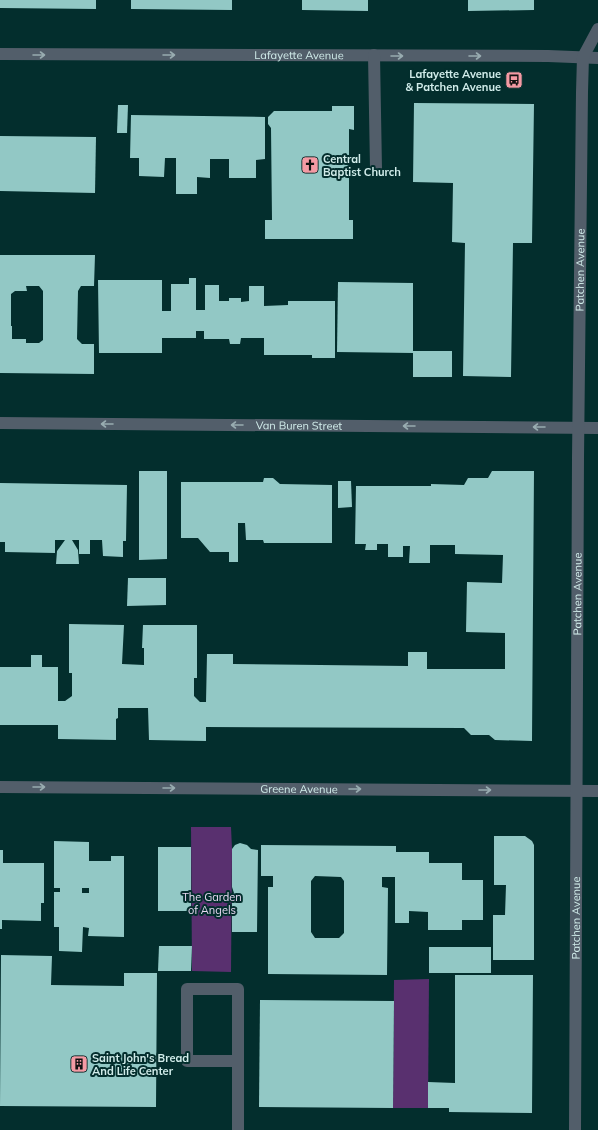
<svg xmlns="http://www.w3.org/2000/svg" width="598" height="1130" font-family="Mulish,sans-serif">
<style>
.green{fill:#59306f}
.building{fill:#92c8c5;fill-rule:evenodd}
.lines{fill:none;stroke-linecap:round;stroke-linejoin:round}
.minor{stroke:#525e6a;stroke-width:12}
.oneway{stroke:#98acb0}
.labels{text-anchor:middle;stroke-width:4;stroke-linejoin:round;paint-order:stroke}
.street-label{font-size:11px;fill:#d1ecea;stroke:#032e2d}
.poi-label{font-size:11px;font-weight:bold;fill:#d1ecea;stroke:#032e2d;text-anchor:start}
.park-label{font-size:11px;fill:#e9daf3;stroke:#032e2d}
</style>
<rect width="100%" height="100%" fill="#032e2d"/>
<!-- green -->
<g class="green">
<polygon points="191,827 231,827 232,849 231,972 192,971"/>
<polygon points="429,979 428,1108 393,1108 394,980"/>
</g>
<!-- building -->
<g class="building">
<polygon points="0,0 96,0 96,9 0,8"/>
<polygon points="131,0 232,0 232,10 131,9"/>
<polygon points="302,0 368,0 368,11 302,10"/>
<polygon points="468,0 534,0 534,10 468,11"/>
<polygon points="414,103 534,104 532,243 513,243 511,377 463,376 465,243 452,242 453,183 413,182"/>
<polygon points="118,105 128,105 127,133 117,133"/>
<polygon points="332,106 354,106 354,130 349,129 349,220 353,220 353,239 265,239 265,220 272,220 271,128 268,124 268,117 274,111 332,111"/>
<polygon points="131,115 265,117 265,159 256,160 256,178 229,178 229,159 210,159 210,178 197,177 197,194 176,194 176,158 165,158 164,177 139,176 139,158 130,158"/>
<polygon points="0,136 96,137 95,193 0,191"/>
<path d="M0 255H95L94 286H81L78 291 77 339 82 344H94V374L0 373ZM26 286H39L43 291V340L39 343H26V339H12V326H11V294L15 291H27Z"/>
<polygon points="189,278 196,278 196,310 205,310 205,285 219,285 219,301 229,301 229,298 241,298 241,302 249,301 249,286 264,286 264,306 288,305 288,301 335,301 335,358 312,358 312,355 264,355 264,338 241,338 240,344 230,344 229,339 204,339 204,331 196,331 196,338 162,338 162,353 99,353 98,280 162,280 162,311 171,311 171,284 189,284"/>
<polygon points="338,282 413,283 413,353 337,352"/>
<rect x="413" y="351" width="39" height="26"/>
<polygon points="139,471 167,471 167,559 139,560"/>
<polygon points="492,471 534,471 532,741 495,740 489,735 471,735 464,728 206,727 206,741 149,740 148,708 118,708 118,718 116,719 116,740 58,739 58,725 0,725 0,667 31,667 31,655 42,655 42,667 58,667 58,701 65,701 72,696 72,673 69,673 69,624 124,625 122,664 144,665 144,648 142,648 143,625 197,625 197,678 194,678 194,696 200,702 206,702 207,654 233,654 233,664 408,666 408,652 427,652 427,669 505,669 505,633 466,632 467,582 502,583 503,555 455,554 455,545 430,545 430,563 409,563 410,546 403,546 403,557 388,557 388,544 377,544 377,550 365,550 366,544 355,544 356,486 431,486 431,484 464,485 468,478 488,478"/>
<polygon points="264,478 273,478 280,484 332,485 332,543 264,543 263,540 246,540 245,523 238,523 238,562 229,562 229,552 210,552 198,538 181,538 181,482 263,482"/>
<polygon points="338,481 351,481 352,507 338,508"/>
<polygon points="0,483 127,485 126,541 123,541 123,557 103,556 102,540 90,540 90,554 79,554 79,540 72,540 78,550 79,564 56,564 57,551 65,540 55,540 55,553 5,552 5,542 0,542"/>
<polygon points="128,578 166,578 166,605 127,606"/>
<polygon points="494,836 525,836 532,841 534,845 534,960 493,960 493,915 505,915 506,885 494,885"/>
<path d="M54 841 89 842V861H111V856H124V937L88 936 89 928 83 927 82 952 59 951V927H54V892H60V888H54ZM82 888H89V893H82Z"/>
<polygon points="240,843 247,845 251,849 258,850 257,932 232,932 232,895 234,893 232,887 232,849 235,845"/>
<path d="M261 845 396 846V852H429V863H462V880H483V920H462V930H428V912L409 911V923H395V877H382V887L388 888 387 975 268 974V887H273V876H261ZM315 876 341 877 344 881V933L339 938H315L311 932V881Z"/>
<rect x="158" y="847" width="33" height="64"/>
<polygon points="0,850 3,850 3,863 44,863 44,903 41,903 41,921 2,920 2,929 0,929"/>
<polygon points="159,946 192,946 191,971 158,971"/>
<rect x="429" y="947" width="62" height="26"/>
<polygon points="1,955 52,956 51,985 124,986 124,973 157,973 156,1107 0,1106"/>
<polygon points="455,975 533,975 532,1113 449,1112 449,1108 428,1108 428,1082 455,1083"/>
<polygon points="260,1000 394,1001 393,1108 259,1107"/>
</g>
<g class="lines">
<!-- minor -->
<g class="minor">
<path id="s1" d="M0 54 548 56 598 58"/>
<polyline points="374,55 376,169"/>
<path id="s2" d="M0 423 598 428"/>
<path id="s3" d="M0 787 598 791"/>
<polyline points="238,1061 187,1061 187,989 238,989 238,1130"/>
<path id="s4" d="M575 1130 578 458 582 92 583 57 598 29"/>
</g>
</g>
<!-- one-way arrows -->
<defs><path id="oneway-shaft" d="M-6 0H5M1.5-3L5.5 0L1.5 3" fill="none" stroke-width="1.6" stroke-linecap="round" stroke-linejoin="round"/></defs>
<g class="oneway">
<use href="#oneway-shaft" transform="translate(39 55)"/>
<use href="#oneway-shaft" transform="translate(169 55)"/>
<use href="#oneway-shaft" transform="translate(397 56)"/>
<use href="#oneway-shaft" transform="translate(475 56)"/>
<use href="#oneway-shaft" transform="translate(107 424) rotate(-180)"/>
<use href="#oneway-shaft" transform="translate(237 425) rotate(-180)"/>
<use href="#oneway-shaft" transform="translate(409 426) rotate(-180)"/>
<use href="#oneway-shaft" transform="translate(539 427) rotate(-180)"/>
<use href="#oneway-shaft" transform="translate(39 787)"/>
<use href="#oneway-shaft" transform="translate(169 788)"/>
<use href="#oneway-shaft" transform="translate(355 789)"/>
<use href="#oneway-shaft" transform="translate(485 790)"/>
</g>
<!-- icons -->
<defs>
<symbol id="bus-square" viewBox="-11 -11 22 22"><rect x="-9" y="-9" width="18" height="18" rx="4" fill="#f49aa4" stroke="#032e2d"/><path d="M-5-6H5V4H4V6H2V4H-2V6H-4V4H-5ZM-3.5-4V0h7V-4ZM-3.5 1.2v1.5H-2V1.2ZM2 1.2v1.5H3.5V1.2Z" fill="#111"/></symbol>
<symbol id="church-square" viewBox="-11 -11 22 22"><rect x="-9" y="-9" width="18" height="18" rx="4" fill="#f49aa4" stroke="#032e2d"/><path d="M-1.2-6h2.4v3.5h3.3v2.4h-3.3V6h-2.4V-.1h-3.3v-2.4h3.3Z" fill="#111"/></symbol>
<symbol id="building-square" viewBox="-11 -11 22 22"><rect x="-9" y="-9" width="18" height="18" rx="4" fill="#f49aa4" stroke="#032e2d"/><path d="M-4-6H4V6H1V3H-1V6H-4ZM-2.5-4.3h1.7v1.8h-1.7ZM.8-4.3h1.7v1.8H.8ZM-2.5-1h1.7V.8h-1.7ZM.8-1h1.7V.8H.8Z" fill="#111"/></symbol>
</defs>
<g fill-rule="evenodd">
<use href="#bus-square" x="504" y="70" width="20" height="20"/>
<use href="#church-square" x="300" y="155" width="20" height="20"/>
<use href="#building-square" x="69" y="1054" width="20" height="20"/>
</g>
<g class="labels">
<!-- street labels -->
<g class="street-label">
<text dy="4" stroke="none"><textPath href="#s1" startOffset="299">Lafayette Avenue</textPath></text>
<text dy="4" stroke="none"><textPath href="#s4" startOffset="860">Patchen Avenue</textPath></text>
<text dy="4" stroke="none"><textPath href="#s2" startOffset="299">Van Buren Street</textPath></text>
<text dy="4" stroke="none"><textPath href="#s4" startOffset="536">Patchen Avenue</textPath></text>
<text dy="4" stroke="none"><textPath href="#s3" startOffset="299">Greene Avenue</textPath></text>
<text dy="4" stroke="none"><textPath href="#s4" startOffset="212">Patchen Avenue</textPath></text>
</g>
<!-- poi labels -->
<g class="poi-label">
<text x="501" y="78" text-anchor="end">Lafayette Avenue<tspan x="501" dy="13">&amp; Patchen Avenue</tspan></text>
<text x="323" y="163">Central<tspan x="323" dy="13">Baptist Church</tspan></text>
<text x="92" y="1062">Saint John's Bread<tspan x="92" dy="13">And Life Center</tspan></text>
</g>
<!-- park labels -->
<g class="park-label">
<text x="212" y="901">The Garden<tspan x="212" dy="13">of Angels</tspan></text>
</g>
</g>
</svg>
